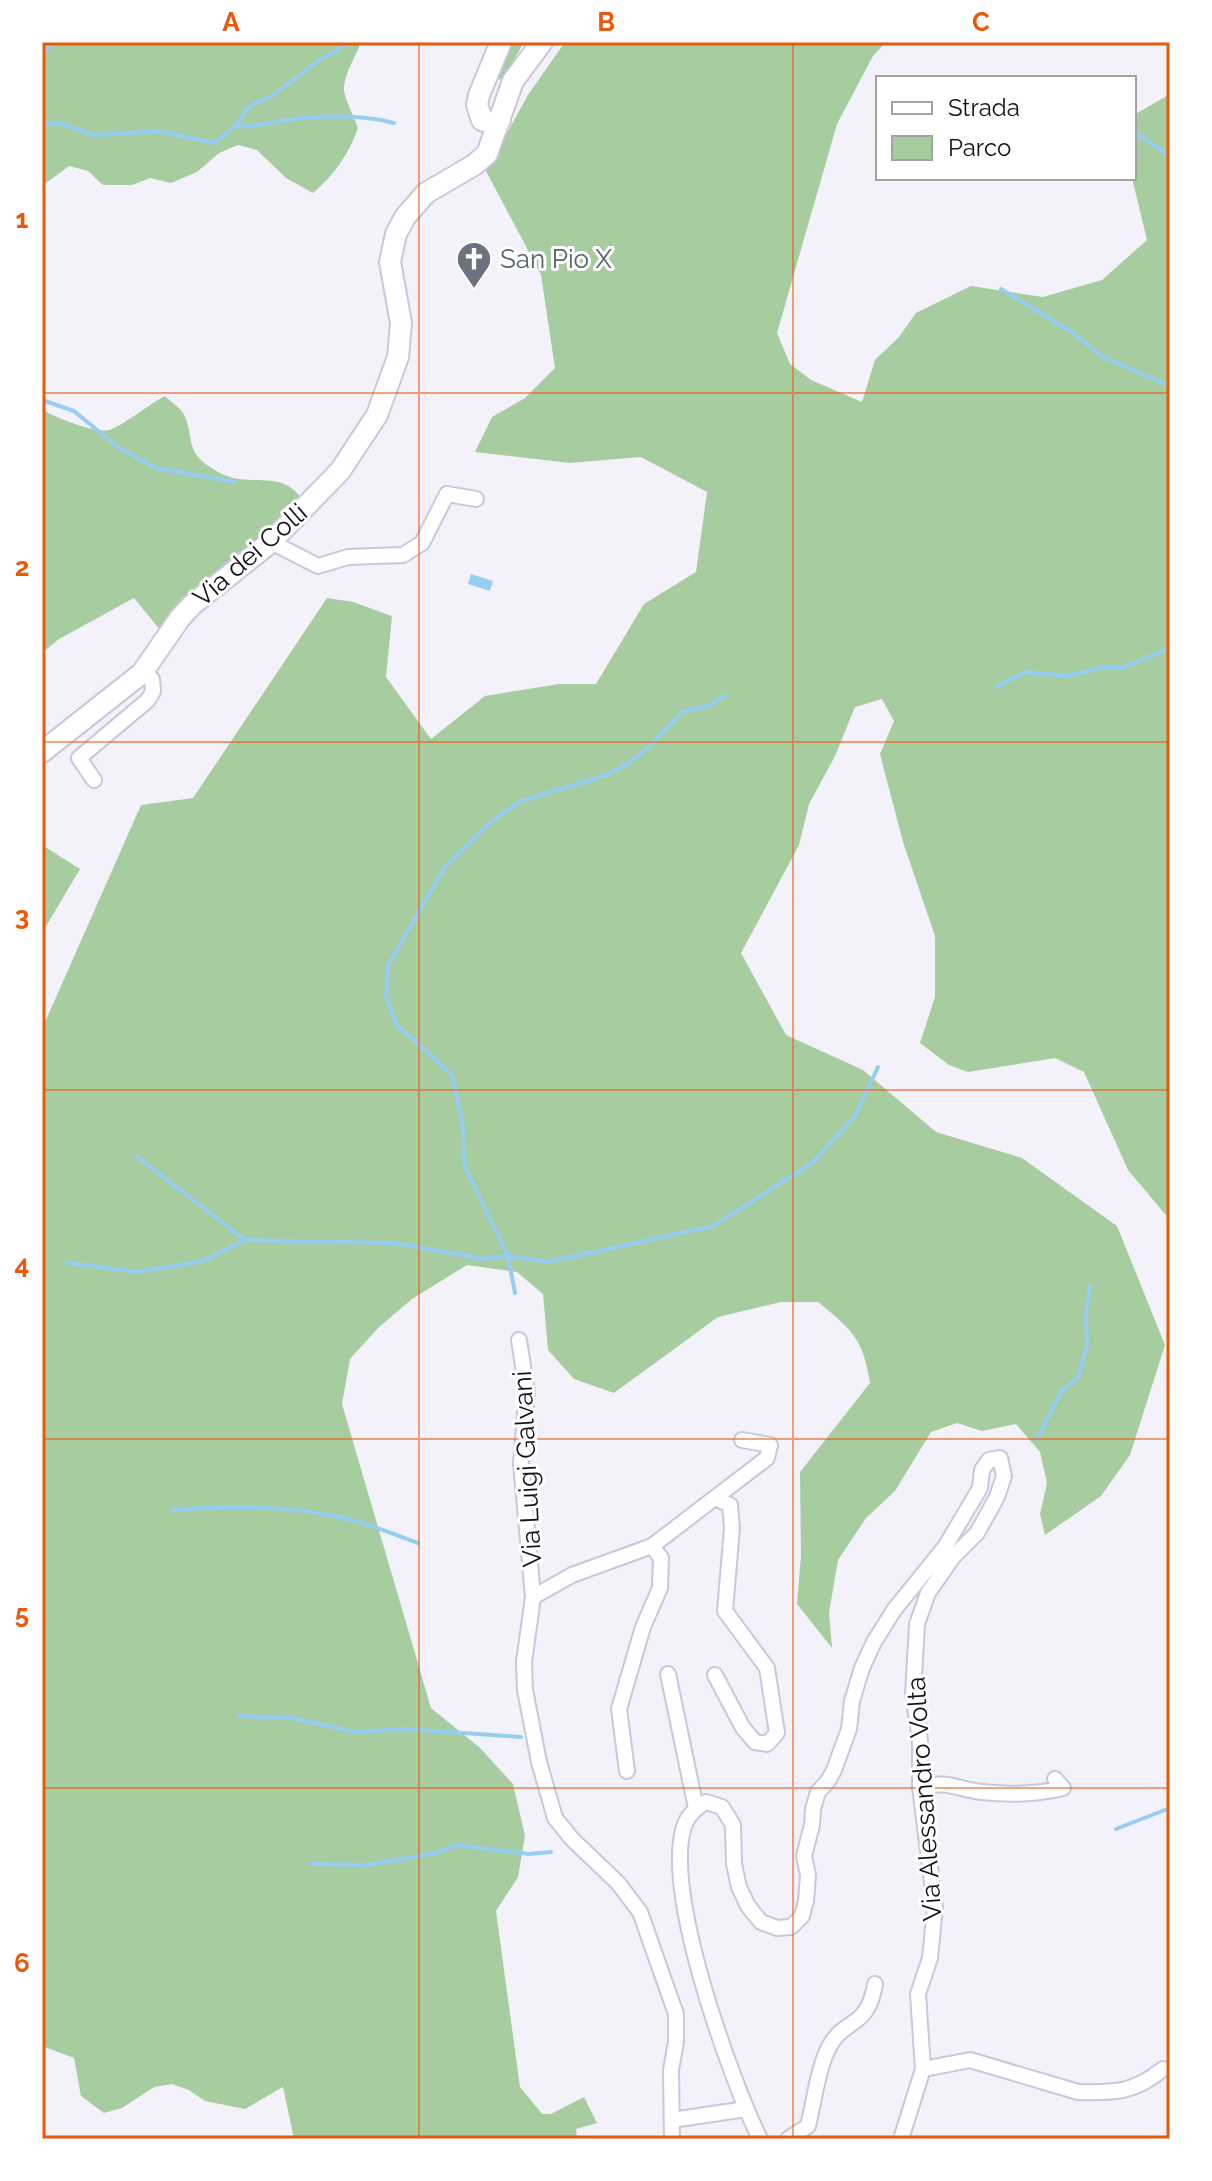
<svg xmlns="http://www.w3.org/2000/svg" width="1212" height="2181" font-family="Raleway,sans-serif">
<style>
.green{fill:#a6cc9f}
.water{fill:#96cef2}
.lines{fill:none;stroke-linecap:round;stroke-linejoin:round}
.stream{stroke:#96cef2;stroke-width:4}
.street-casing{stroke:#cac6dd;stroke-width:18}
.secondary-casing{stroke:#cac6dd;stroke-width:24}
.street{stroke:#fff;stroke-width:14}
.secondary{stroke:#fff;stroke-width:20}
.grid{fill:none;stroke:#e8590c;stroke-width:2;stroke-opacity:0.55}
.labels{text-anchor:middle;stroke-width:6;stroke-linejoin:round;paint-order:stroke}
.worship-label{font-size:26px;fill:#5b616d;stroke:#fff;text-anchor:start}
.street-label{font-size:26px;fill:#131119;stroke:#fff}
.neatline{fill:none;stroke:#e8590c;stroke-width:3}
.grid-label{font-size:26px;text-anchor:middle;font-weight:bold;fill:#e8590c}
</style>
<rect width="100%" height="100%" fill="#f3f2fb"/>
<!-- green -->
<g class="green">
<path d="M42 42H361C356 57 343 75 344 91 346 102 354 117 358 128 349 154 334 175 313 193L286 178 257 150 238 145 219 153 197 172 171 183 150 178 132 185H103L88 171 69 166 42 186Z"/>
<polygon points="513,42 524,42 504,77 499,80 496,75"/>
<path d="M565 42H886L873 56 837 124 777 333 790 364 811 380 862 402 875 360 899 337 916 313 971 286 1043 297 1102 280 1147 240 1132 178H1134V115L1170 94V1220L1128 1170 1084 1072 1055 1058 968 1072 949 1065 920 1043 935 997V936L903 842 880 754 894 721 882 699 855 707 835 756 809 804 799 845 741 953 786 1035 863 1070 936 1132 1022 1158 1117 1226 1165 1345 1130 1455 1101 1496 1045 1535 1040 1514 1047 1483 1040 1452 1016 1424 982 1431 957 1423 931 1432 895 1491 866 1518 838 1560 829 1613 832 1648 797 1604 801 1556 800 1472 870 1383C863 1338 852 1330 818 1302H781L718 1317 614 1393 574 1379 548 1350 543 1294 517 1272 467 1265 412 1299 378 1328 350 1359 342 1404 431 1708 480 1748 513 1784 525 1836 518 1877 496 1911 520 2087 542 2114H551L584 2097 597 2123 576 2129 577 2139H294L283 2087 245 2109 205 2101 189 2090 172 2084 154 2087 122 2108 104 2113 81 2096 74 2058 42 2046V1029L141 805 193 798 327 598 353 602 392 616 386 677 431 739 485 696 559 684H596L644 604 696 572 707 492 641 457 570 463 475 452 492 417 525 398 555 368 541 275 486 171 528 95Z"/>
<path d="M165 396C170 401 179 407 183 413 195 435 184 451 210 467 219 473 229 478 239 479 264 482 285 475 302 499L274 525 206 581 161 631 134 598 59 639 42 653V409C55 418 94 433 109 430 121 427 151 403 165 396Z"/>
<polygon points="42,845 80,869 42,933"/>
</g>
<!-- water -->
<polygon class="water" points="471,574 493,581 490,591 468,584"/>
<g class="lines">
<!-- stream -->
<g class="stream">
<polyline points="42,53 55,42"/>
<polyline points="42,125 58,123 95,135 159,131 214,143 235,126 250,106 273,95 317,62 350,42"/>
<path d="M235 126C253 128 268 123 286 120 323 115 359 114 394 123"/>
<polyline points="1134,132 1170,156"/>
<polyline points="1001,289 1070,331 1103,357 1170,386"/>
<polyline points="42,400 74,411 120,449 156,468 235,482"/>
<polyline points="996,687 1025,672 1068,676 1099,668 1122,668 1170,648"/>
<polyline points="136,1156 245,1240"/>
<polyline points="68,1263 137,1272 203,1261 245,1240 394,1243 484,1259 508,1256 548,1262 713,1226 812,1163 855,1116 878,1067"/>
<polyline points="515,1293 508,1256 465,1167 462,1120 452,1075 396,1024 386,996 388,965 445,867 492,821 521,801 604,776 629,763 650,746 682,712 711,705 726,695"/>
<polyline points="1038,1437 1062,1391 1078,1377 1087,1346 1086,1314 1090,1285"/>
<path d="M173 1510C232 1505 290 1505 347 1519 371 1524 395 1535 418 1543"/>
<polyline points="239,1716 292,1718 355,1732 405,1729 521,1737"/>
<polyline points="1116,1829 1170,1808"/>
<polyline points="310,1864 367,1865 436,1853 456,1845 529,1854 551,1852"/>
</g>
<defs>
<g id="street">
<polyline points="271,542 318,566 348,557 403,555 422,543 447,494 476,499"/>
<polyline points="94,780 79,758 148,700 153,691 152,679 142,673"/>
<polyline points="519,1340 527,1392 521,1463 533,1597 524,1662 525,1690 539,1762 555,1818 572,1839 618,1883 640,1912 676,2014 676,2042 671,2070 672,2139"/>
<polyline points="533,1597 572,1575 652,1546 767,1458 770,1445 742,1440"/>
<polyline points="668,1674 696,1808"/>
<polyline points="715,1675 743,1728 755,1742 767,1744 777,1733 767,1668 725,1611 732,1528 730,1505 717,1499"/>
<polyline points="627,1771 619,1709 643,1627 660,1588 661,1558 652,1546"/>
<path d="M920 1787C950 1780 955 1789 982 1792 1010 1795 1035 1795 1063 1788L1055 1779"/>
<path d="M923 2069 970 2060 1078 2092C1114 2093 1134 2093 1163 2069"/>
<polyline points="672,2120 746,2109"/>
<path d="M760 2139C732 2082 655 1874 688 1818 693 1811 699 1806 706 1802L722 1807 733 1825 734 1864 739 1887 748 1906 761 1922 777 1928 791 1927 802 1916 806 1901 808 1875 804 1856 812 1825 813 1809 818 1792 828 1781 834 1770 849 1729 852 1701 862 1668 874 1642 894 1610 945 1547 980 1488 982 1470 989 1460 1000 1458 1004 1476 997 1497 977 1533 953 1557 928 1593 917 1624 913 1694 920 1740V1787L935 1907 930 1958 918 1994 923 2069 901 2139"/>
<path d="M788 2139 808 2126C814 2102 818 2068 829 2047 844 2018 868 2029 875 1984"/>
</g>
<g id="secondary">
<polyline points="500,120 491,123 482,120 477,105 479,95 501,42"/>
<polyline points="42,752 142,673 180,618 192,605 271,542 340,471 377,415 398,357 401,323 390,262 396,234 405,217 426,193 474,165 487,154 513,81 542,42"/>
</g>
</defs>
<!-- street casing -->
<use href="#street" class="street-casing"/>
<!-- secondary casing -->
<use href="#secondary" class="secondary-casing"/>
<!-- street -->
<use href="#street" class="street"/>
<!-- secondary -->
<use href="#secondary" class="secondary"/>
</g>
<!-- grid -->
<path class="grid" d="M419 42V2139M793 42V2139M42 393H1170M42 742H1170M42 1090H1170M42 1439H1170M42 1788H1170"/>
<!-- icons -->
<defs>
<symbol id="church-pin" viewBox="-11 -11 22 30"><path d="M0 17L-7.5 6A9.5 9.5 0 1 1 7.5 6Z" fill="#6b7280" stroke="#fff"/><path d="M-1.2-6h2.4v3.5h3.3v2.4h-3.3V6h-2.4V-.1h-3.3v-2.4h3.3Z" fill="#fff"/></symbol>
</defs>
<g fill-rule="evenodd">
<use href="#church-pin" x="454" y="239" width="40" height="54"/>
</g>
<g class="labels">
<!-- worship labels -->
<g class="worship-label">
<text x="500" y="268">San Pio X</text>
</g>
<!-- street labels -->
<g class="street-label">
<text transform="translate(250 555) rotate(-41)" y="9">Via dei Colli</text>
<text transform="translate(527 1469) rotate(-93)" y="9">Via Luigi Galvani</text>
<text transform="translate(924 1799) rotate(-94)" y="9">Via Alessandro Volta</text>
</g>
</g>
<!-- border -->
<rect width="1212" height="2181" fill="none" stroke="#ffffff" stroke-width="88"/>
<!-- legend -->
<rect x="876" y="76" width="260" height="104" fill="#ffffff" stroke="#a1a0a3" stroke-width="2"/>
<rect x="892" y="102" width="40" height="12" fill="#ffffff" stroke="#a1a0a3" stroke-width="2"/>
<text x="948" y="116" font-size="24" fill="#131119">Strada</text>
<rect x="892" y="136" width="40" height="24" fill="#a6cc9f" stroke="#a1a0a3" stroke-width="2"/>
<text x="948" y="156" font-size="24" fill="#131119">Parco</text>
<rect x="44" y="44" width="1124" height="2093" class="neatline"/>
<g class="grid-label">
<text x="231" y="31">A</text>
<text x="606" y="31">B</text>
<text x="981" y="31">C</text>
<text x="22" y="228">1</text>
<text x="22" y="576">2</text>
<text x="22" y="925">3</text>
<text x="22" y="1274">4</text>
<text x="22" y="1623">5</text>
<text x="22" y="1972">6</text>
</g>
</svg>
